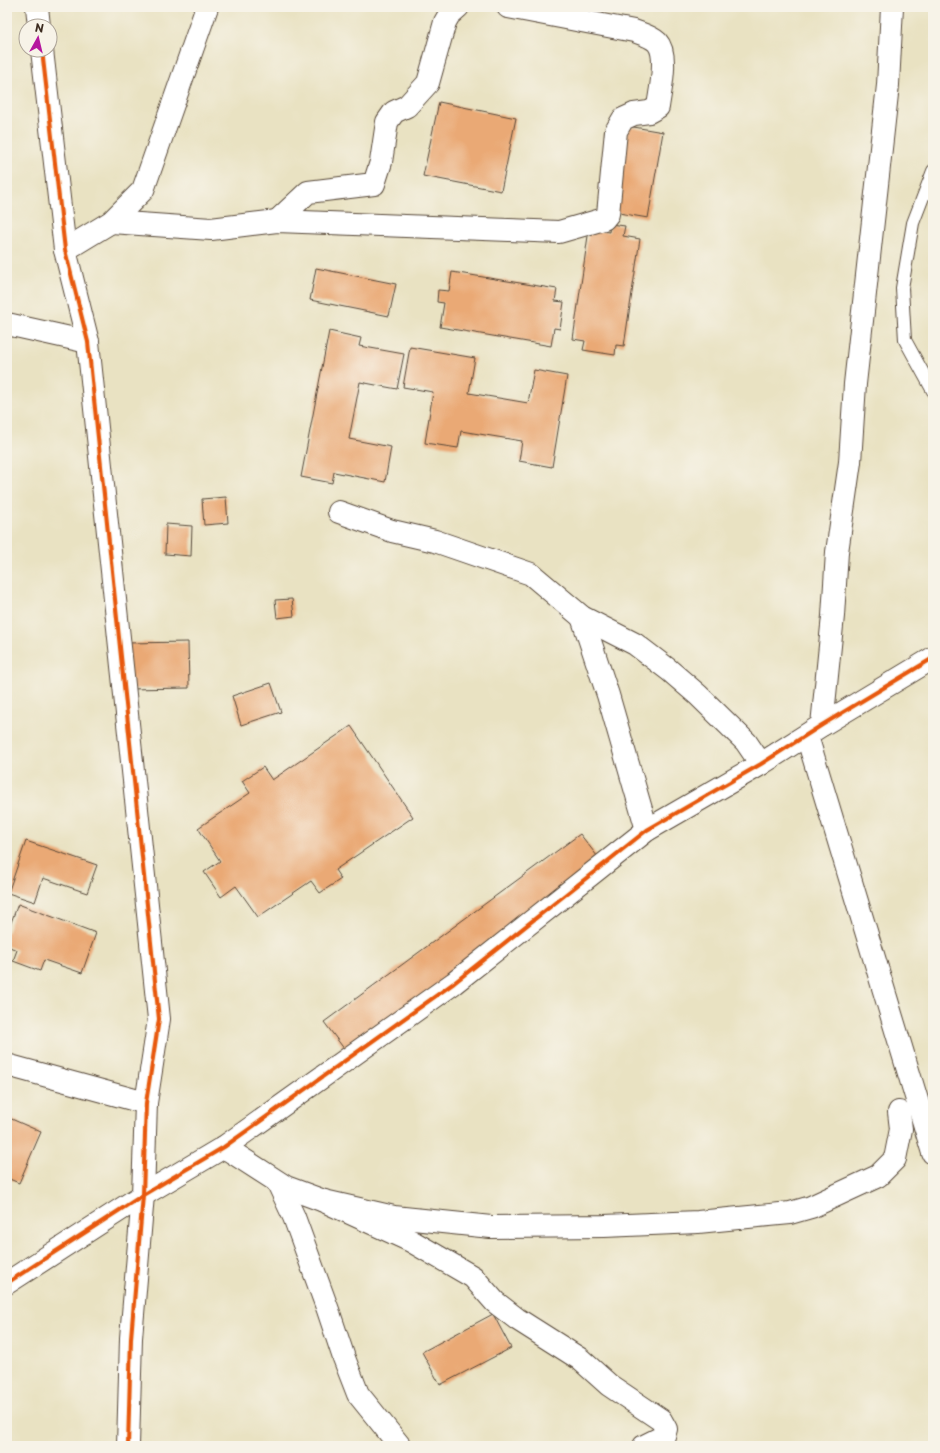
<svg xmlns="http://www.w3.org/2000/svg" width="940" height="1453" font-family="'Playpen Sans',sans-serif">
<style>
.building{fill:#eaa974}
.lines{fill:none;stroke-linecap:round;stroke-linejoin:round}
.service-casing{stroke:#554637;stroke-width:14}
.minor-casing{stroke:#554637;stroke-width:24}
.service{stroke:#fff;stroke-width:12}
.minor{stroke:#fff;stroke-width:22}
.cycleway-casing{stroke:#f7f3e8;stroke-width:6}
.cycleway{stroke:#e8590c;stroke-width:4}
</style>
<rect width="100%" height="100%" fill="#f7f3e8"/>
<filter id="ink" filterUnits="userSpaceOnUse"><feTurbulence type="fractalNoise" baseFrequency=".025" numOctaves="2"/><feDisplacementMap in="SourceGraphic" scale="8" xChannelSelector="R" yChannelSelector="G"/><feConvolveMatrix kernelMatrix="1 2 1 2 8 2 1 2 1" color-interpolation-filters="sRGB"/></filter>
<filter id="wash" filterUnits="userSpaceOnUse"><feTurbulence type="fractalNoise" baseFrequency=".012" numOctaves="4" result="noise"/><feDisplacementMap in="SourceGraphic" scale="16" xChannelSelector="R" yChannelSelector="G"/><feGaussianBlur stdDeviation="0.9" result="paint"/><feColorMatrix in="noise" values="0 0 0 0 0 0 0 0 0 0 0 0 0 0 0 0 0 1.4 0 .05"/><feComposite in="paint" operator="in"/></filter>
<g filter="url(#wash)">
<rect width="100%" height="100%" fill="#e9e2c2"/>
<g id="blocks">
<!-- building -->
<g class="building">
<polygon points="439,102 516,118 501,191 423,176"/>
<polygon points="628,126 663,132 648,218 613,212"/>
<polygon points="610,224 625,226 623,236 640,239 624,346 616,345 615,355 583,350 585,341 573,339 589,229 609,232"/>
<polygon points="316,268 396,284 389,316 310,300"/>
<polygon points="452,272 557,289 555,301 564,302 560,329 554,328 551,346 440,327 444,303 437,302 438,290 449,291"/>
<polygon points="329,331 361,338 359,346 404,354 397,389 360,382 349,439 391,447 385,482 334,472 332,483 301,477"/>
<polygon points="410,347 475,358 469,393 528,403 534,370 567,376 552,467 519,461 522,441 461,431 458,448 425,443 433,392 403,387"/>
<polygon points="226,497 228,523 204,525 202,499"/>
<polygon points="166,524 192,526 191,556 165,554"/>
<polygon points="292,599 294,616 277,618 275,600"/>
<polygon points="188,642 189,688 128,689 127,643"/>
<polygon points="271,683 281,712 241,725 232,696"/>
<polygon points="351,726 413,817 335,870 341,879 320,893 311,881 258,917 236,886 221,897 204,872 220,861 198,828 250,793 242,781 263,767 272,780"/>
<polygon points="580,834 608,870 351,1058 324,1022"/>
<polygon points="26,841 97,865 87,893 43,878 35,902 8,893"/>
<polygon points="18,904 96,933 82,973 44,960 40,971 13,961 17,950 7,946 7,933"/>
<polygon points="7,1117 41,1132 19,1183 7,1178"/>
<polygon points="493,1314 511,1348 440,1385 422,1352"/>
</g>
</g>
</g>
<g filter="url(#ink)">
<use href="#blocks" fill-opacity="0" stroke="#554637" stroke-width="1"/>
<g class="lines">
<defs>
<polyline id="service" points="933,171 913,223 902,288 905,340 933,391"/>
<g id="minor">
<polyline points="37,7 39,26"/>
<polyline points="42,50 65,250 88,342 159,1019 146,1103 143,1195 131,1338 128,1446"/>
<polyline points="277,221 308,192 374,184 381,162 387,122 394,112 407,106 428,83 445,22 449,15 458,7"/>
<path d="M111 222 211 229 277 221 559 232 604 219 608 214 616 131 623 119 634 114 649 112 658 107C660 91 669 55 657 42 651 36 642 34 634 31L508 7"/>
<polyline points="65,250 111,222 143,190 207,7"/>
<polyline points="7,324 88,342"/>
<polyline points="339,512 392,531 435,541 531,574 582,617 635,644 669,670 698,695 746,742 761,764"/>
<polyline points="582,617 608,695 647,830"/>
<polyline points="822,725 833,616 837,552 850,462 855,384 888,85 892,7"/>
<polyline points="807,736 933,1153"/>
<polyline points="7,1065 146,1103"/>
<polyline points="224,1147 286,1187 324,1201 411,1241 473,1277 495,1302 517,1319 580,1359 609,1385 661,1420 666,1429 664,1436 644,1446"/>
<polyline points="278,1183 294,1217 328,1310 344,1358 358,1394 400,1446"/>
<polyline points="324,1201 394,1217 491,1227 604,1226 698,1222 790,1213 811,1207 878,1176 895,1159 901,1129 899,1112"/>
<polyline points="7,1283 143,1195 224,1147 454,983 647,830 761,764 822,725 933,658"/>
</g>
</defs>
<!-- service casing -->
<use href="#service" class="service-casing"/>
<!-- minor casing -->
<use href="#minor" class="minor-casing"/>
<!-- service -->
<use href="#service" class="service"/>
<!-- minor -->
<use href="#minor" class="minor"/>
<defs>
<g id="cycleway">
<polyline points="42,50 65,250 88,342 159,1019 146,1103 143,1195 131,1338 128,1446"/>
<polyline points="7,1283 143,1195 224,1147 454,983 647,830 761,764 822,725 933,658"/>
</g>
</defs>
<!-- cycleway casing -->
<use href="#cycleway" class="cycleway-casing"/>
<!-- cycleway -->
<use href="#cycleway" class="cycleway"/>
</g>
</g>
<!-- margin -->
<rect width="940" height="1453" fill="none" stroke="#f7f3e8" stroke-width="24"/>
<!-- north arrow -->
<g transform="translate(38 38) rotate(8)"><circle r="19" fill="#f7f3e8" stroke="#aca397"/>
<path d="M0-3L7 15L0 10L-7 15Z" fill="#b5179e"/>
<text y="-6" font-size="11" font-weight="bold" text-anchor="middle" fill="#3b2a1e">N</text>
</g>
</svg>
